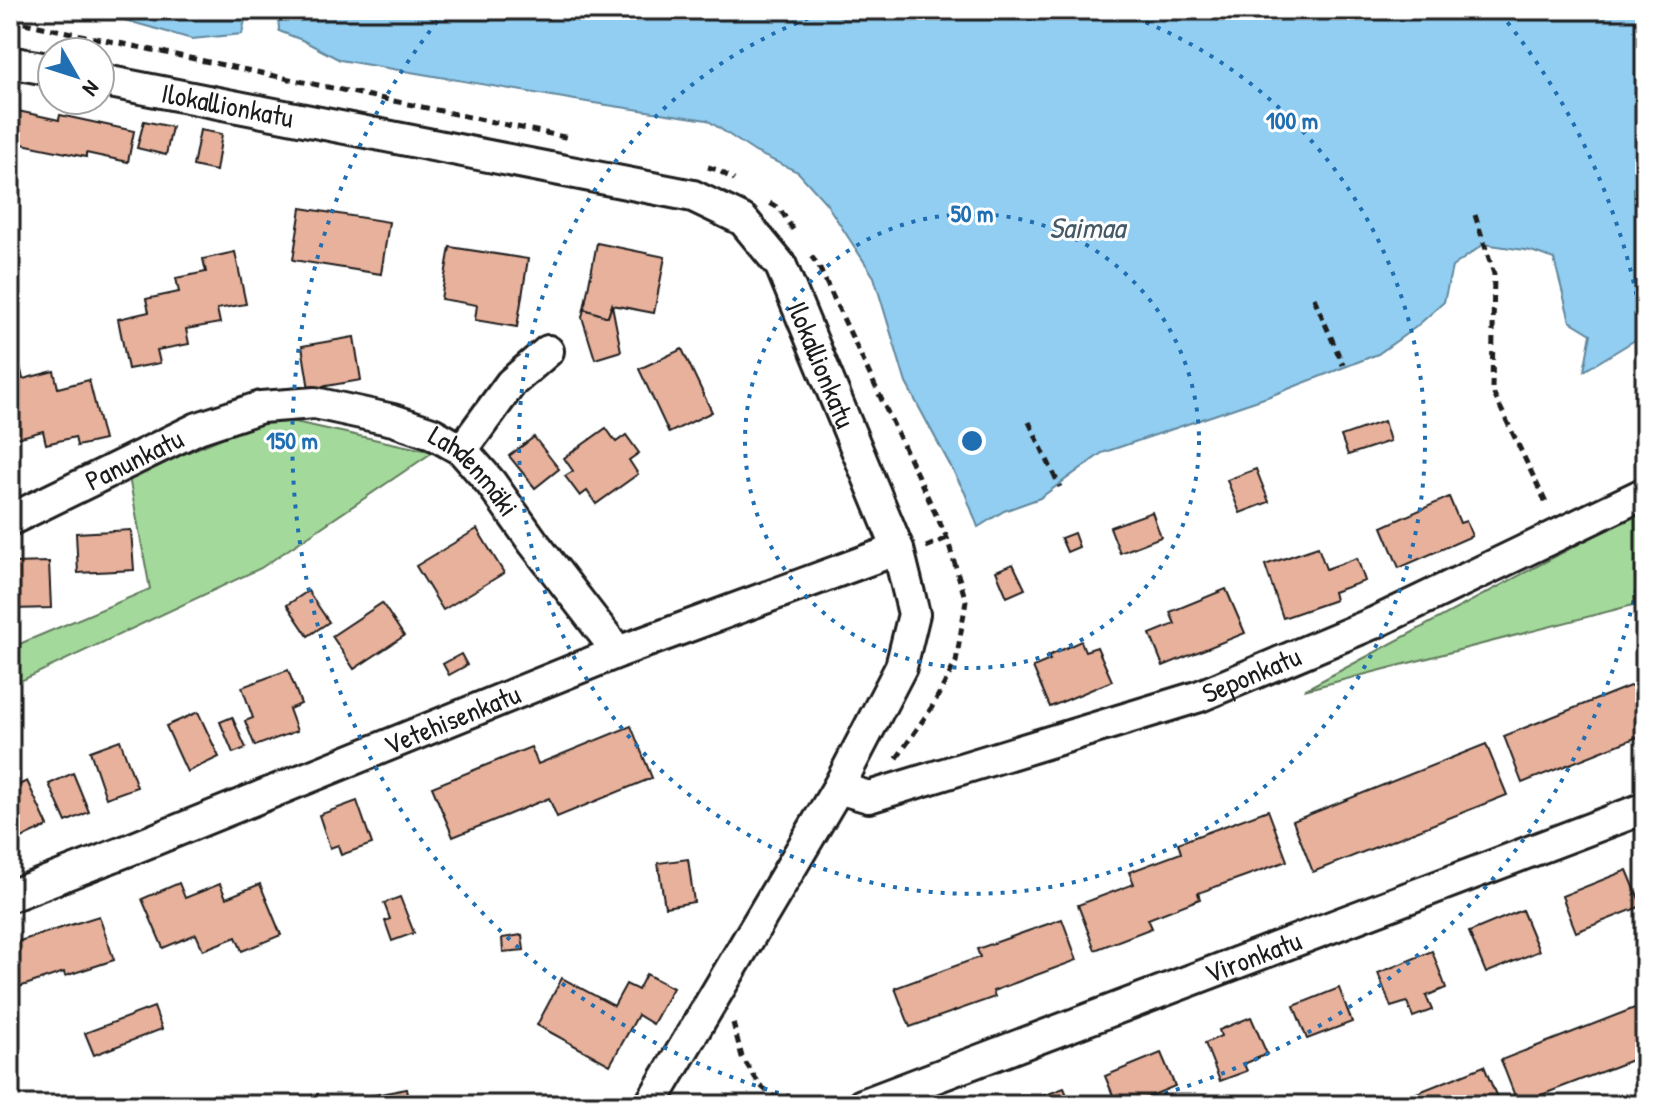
<svg xmlns="http://www.w3.org/2000/svg" width="1655" height="1115" font-family="'Patrick Hand',sans-serif">
<style>
.green{fill:#a4d99c;stroke:#607a5c;stroke-width:2}
.water{fill:#91cef1;stroke:#62879c;stroke-width:2}
.building{fill:#e7b19c;stroke:#1c1c1c;stroke-width:2}
.lines{fill:none;stroke-linecap:round;stroke-linejoin:round}
.minor-casing{stroke:#1c1c1c;stroke-width:36}
.path{stroke:#1c1c1c;stroke-width:5;stroke-dasharray:8 6;stroke-linecap:butt}
.minor{stroke:#fff;stroke-width:30}
.ring{fill:none;stroke:#1f6fb2;stroke-width:4;stroke-dasharray:4 8}
.labels{text-anchor:middle;stroke-width:6;stroke-linejoin:round;paint-order:stroke}
.street-label{font-size:28px;fill:#1c1c1c;stroke:#fff}
.water-label{font-size:30px;font-style:italic;fill:#455a67;stroke:#fff}
.centre{fill:#1f6fb2;stroke:#fff;stroke-width:4}
.ring-label{font-size:24px;text-anchor:middle;font-weight:bold;fill:#1f6fb2;stroke:#fff;stroke-width:6;stroke-linejoin:round;paint-order:stroke}
</style>
<rect width="100%" height="100%" fill="#fff"/>
<filter id="ink" filterUnits="userSpaceOnUse"><feTurbulence type="fractalNoise" baseFrequency=".0125" numOctaves="2"/><feDisplacementMap in="SourceGraphic" scale="16" xChannelSelector="R" yChannelSelector="G"/><feConvolveMatrix kernelMatrix="1 2 1 2 8 2 1 2 1" color-interpolation-filters="sRGB"/></filter>
<g filter="url(#ink)">
<!-- green -->
<g class="green">
<polygon points="272,417 433,452 261,568 10,686 10,648 150,589 129,477"/>
<polygon points="1645,509 1645,602 1304,690 1622,521"/>
</g>
<!-- water -->
<g class="water">
<polygon points="89,10 247,10 242,34 192,39"/>
<polygon points="278,10 1645,10 1645,334 1584,371 1591,334 1570,321 1554,259 1531,251 1484,244 1452,267 1444,302 1416,327 1378,354 1270,396 1102,453 1040,498 1004,511 978,527 965,493 906,383 874,277 826,203 798,172 755,152 707,120 587,102 340,60 302,40 279,31"/>
</g>
<!-- building -->
<g class="building">
<polygon points="18,111 59,120 60,115 134,131 128,162 86,153 86,157 12,142"/>
<polygon points="144,121 172,127 166,155 137,148"/>
<polygon points="200,130 222,134 216,171 193,166"/>
<polygon points="301,208 389,222 381,274 293,260"/>
<polygon points="597,243 665,257 654,313 612,305 608,317 584,309"/>
<polygon points="450,247 528,259 517,327 475,320 477,305 441,299"/>
<polygon points="235,252 246,304 217,309 220,323 186,329 189,344 157,350 160,363 128,369 118,319 149,312 146,299 179,292 176,278 206,272 203,259"/>
<polygon points="612,305 621,351 595,359 582,317 584,309 608,317"/>
<polygon points="354,337 361,380 309,389 302,346"/>
<polygon points="682,349 712,412 669,433 639,369"/>
<polygon points="19,362 23,379 54,371 58,388 89,380 104,440 77,446 75,437 46,444 43,431 10,440 10,364"/>
<polygon points="1384,421 1390,441 1348,455 1341,436"/>
<polygon points="606,428 616,442 626,435 639,453 629,460 638,474 596,504 587,491 580,496 565,476 573,471 564,458"/>
<polygon points="534,437 559,469 535,488 509,456"/>
<polygon points="1256,469 1269,502 1240,513 1227,480"/>
<polygon points="1449,497 1460,523 1466,521 1472,536 1399,568 1382,527"/>
<polygon points="1152,512 1161,537 1120,553 1110,527"/>
<polygon points="477,529 504,573 443,610 416,566"/>
<polygon points="131,530 134,570 78,573 76,533"/>
<polygon points="1074,533 1079,547 1067,552 1061,538"/>
<polygon points="1318,547 1326,569 1357,558 1365,581 1333,592 1335,600 1283,618 1265,565"/>
<polygon points="49,562 51,608 14,609 12,563"/>
<polygon points="1013,564 1025,589 1007,597 996,571"/>
<polygon points="1226,589 1245,633 1163,666 1150,634 1175,624 1170,612"/>
<polygon points="308,591 329,622 308,636 287,605"/>
<polygon points="382,603 404,636 354,669 332,636"/>
<polygon points="1081,641 1085,651 1097,647 1112,681 1050,707 1033,667 1050,660 1048,656"/>
<polygon points="461,654 467,665 449,675 443,664"/>
<polygon points="288,670 301,704 289,709 297,731 255,746 245,721 253,718 242,687"/>
<polygon points="1645,680 1645,734 1522,783 1504,736"/>
<polygon points="198,712 219,757 187,772 166,726"/>
<polygon points="232,717 246,748 233,753 220,722"/>
<polygon points="631,726 652,778 557,817 549,798 453,837 432,787 531,747 538,764"/>
<polygon points="120,740 137,787 106,798 90,751"/>
<polygon points="1486,744 1507,795 1313,872 1293,821"/>
<polygon points="73,773 89,812 66,822 49,784"/>
<polygon points="27,781 48,826 11,843 10,789"/>
<polygon points="357,801 372,844 341,855 338,845 330,848 319,815"/>
<polygon points="1268,810 1287,861 1198,893 1200,899 1148,919 1152,928 1095,950 1078,905 1134,884 1129,872 1181,853 1178,843"/>
<polygon points="688,859 694,902 665,907 658,863"/>
<polygon points="1627,870 1642,906 1576,932 1562,896"/>
<polygon points="179,883 185,898 220,884 226,898 260,884 281,935 242,951 236,937 203,950 196,934 163,948 142,899"/>
<polygon points="400,897 414,933 392,941 385,921 390,919 384,903"/>
<polygon points="1522,910 1539,951 1486,973 1469,932"/>
<polygon points="99,916 114,960 65,976 64,972 10,990 10,944"/>
<polygon points="1062,919 1077,960 993,991 995,997 910,1027 895,988 980,957 977,949"/>
<polygon points="522,935 524,950 503,952 502,938"/>
<polygon points="1432,951 1446,988 1426,996 1432,1010 1413,1017 1407,1002 1391,1007 1378,973"/>
<polygon points="646,974 673,988 653,1024 638,1015 610,1065 537,1025 562,978 614,1006 626,984 638,990"/>
<polygon points="1339,988 1352,1022 1307,1039 1294,1006"/>
<polygon points="1645,1004 1645,1055 1518,1104 1501,1060"/>
<polygon points="154,1007 162,1029 94,1055 85,1033"/>
<polygon points="1251,1017 1267,1054 1244,1064 1247,1071 1220,1081 1205,1043 1221,1036 1219,1030"/>
<polygon points="1161,1053 1175,1086 1129,1105 1117,1105 1105,1076"/>
<polygon points="1484,1066 1500,1105 1387,1105"/>
<polygon points="1064,1088 1071,1105 1019,1105"/>
<polygon points="407,1089 410,1105 349,1105 348,1100"/>
<polygon points="318,1094 320,1105 278,1105 277,1104"/>
</g>
<g class="lines">
<defs>
<g id="minor">
<polyline points="10,62 52,70"/>
<path id="s1" d="M100 80 693 196 743 220 781 266 898 549 914 614 901 667 838 788 650 1105"/>
<polyline points="462,450 511,383 548,351"/>
<path id="s2" d="M10 520 198 428 261 407 315 403 393 420 432 433 462 450 491 483 533 542 618 652"/>
<path id="s3" d="M838 788 869 797 1200 696 1376 622 1645 493"/>
<path id="s4" d="M10 896 129 850 618 652 898 549"/>
<path id="s5" d="M862 1105 1645 808"/>
</g>
</defs>
<!-- minor casing -->
<use href="#minor" class="minor-casing"/>
<!-- path -->
<g class="path">
<polyline points="10,20 569,138"/>
<polyline points="708,167 718,170 734,180"/>
<polyline points="770,203 780,209 794,231"/>
<polyline points="1475,215 1494,274 1492,390 1548,507"/>
<polyline points="811,256 818,265 947,538 966,601 956,662 932,707 897,758"/>
<polyline points="1314,298 1343,365"/>
<polyline points="1029,422 1060,487"/>
<polyline points="926,547 947,538"/>
<polyline points="733,1023 742,1057 760,1085 783,1105"/>
</g>
<!-- minor -->
<use href="#minor" class="minor"/>
</g>
</g>
<!-- distance rings -->
<g class="ring">
<circle cx="972" cy="441" r="227"/>
<path d="M1112 10A453 453 0 1 1 832 10"/>
<path d="M1645 542A680 680 0 0 1 1119 1105M825 1105A680 680 0 0 1 444 13M1500 13A680 680 0 0 1 1645 340"/>
</g>
<g class="labels">
<!-- street labels -->
<g class="street-label">
<text dy="10" stroke="none"><textPath href="#s1" startOffset="130">Ilokallionkatu</textPath></text>
<text dy="10" stroke="none"><textPath href="#s1" startOffset="826">Ilokallionkatu</textPath></text>
<text dy="10" stroke="none"><textPath href="#s2" startOffset="138">Panunkatu</textPath></text>
<text dy="10" stroke="none"><textPath href="#s2" startOffset="508">Lahdenmäki</textPath></text>
<text dy="10" stroke="none"><textPath href="#s3" startOffset="434">Seponkatu</textPath></text>
<text dy="10" stroke="none"><textPath href="#s4" startOffset="476">Vetehisenkatu</textPath></text>
<text dy="10" stroke="none"><textPath href="#s5" startOffset="418">Vironkatu</textPath></text>
</g>
<!-- water labels -->
<g class="water-label">
<text x="1087" y="238">Saimaa</text>
</g>
</g>
<circle cx="972" cy="441" r="12" class="centre"/>
<g class="ring-label">
<text x="1292" y="129">100 m</text>
<text x="972" y="222">50 m</text>
<text x="292" y="449">150 m</text>
</g>
<!-- margin -->
<rect width="1655" height="1115" fill="none" stroke="#fff" stroke-width="40"/>
<rect x="20" y="20" width="1615" height="1075" fill="none" stroke="#1c1c1c" stroke-width="3" filter="url(#ink)"/>
<!-- north arrow -->
<g transform="translate(76 76) rotate(129)"><circle r="38" fill="#ffffff" stroke="#a4a4a4" stroke-width="2"/>
<path d="M0-6L14 30L0 20L-14 30Z" fill="#1f6fb2"/>
<text y="-12" font-size="22" font-weight="bold" text-anchor="middle" fill="#1c1c1c">N</text>
</g>
</svg>
